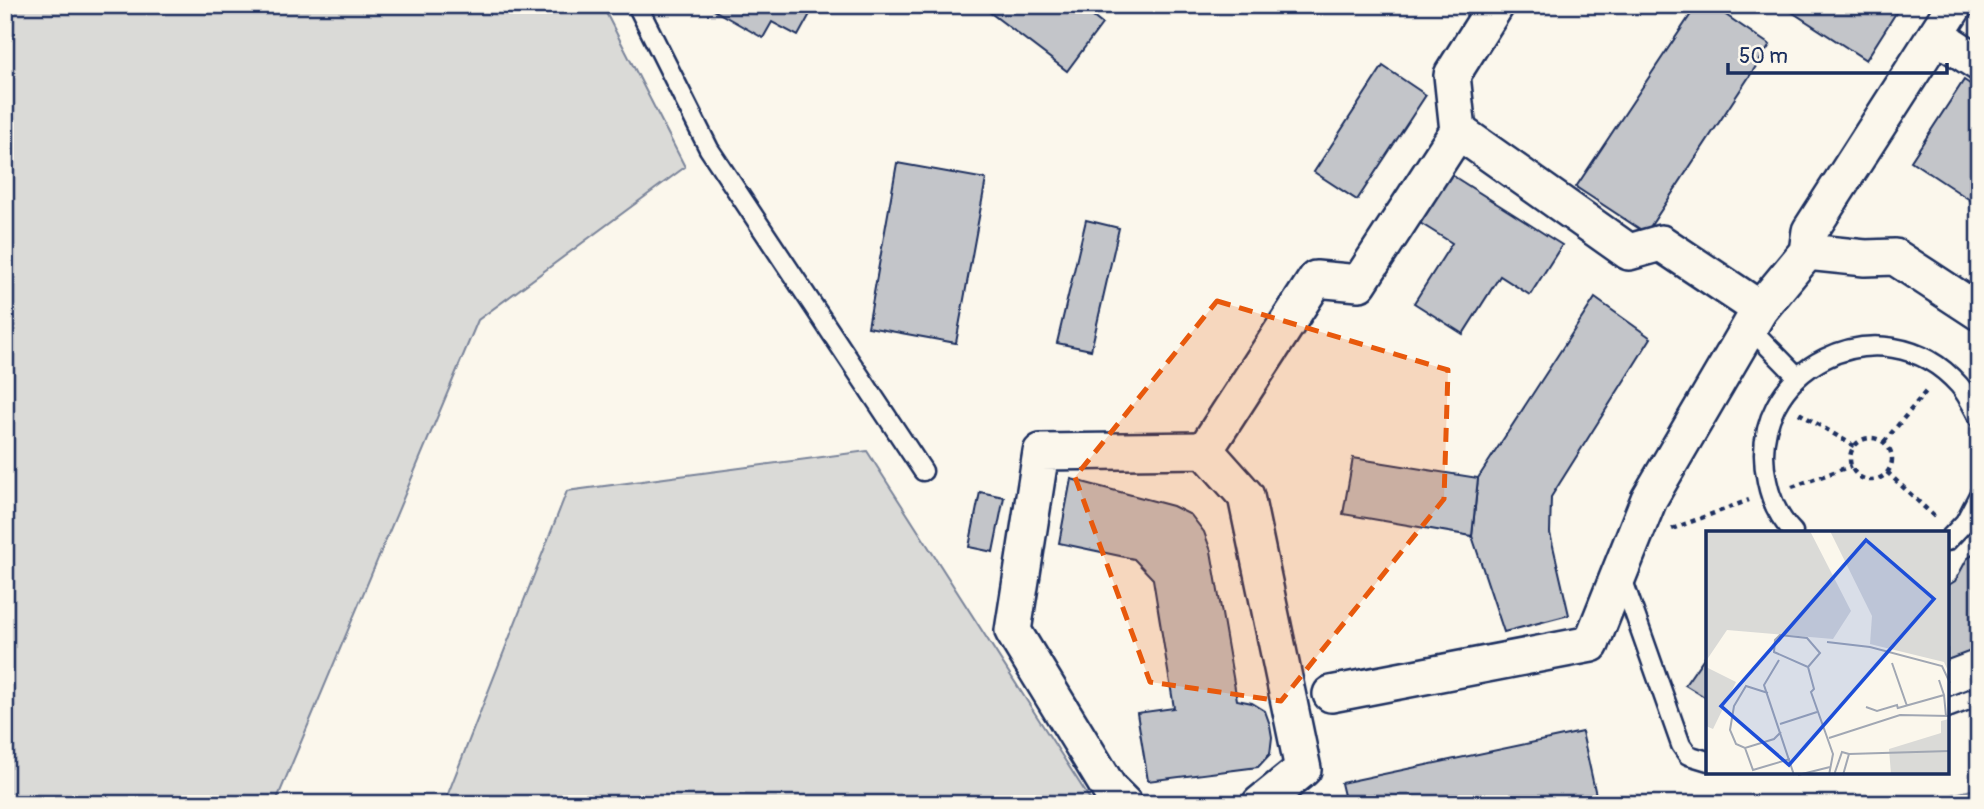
<svg xmlns="http://www.w3.org/2000/svg" width="1984" height="809" font-family="Pangolin,sans-serif">
<style>
.green{fill:#dadad7;stroke:#7a849a;stroke-width:2}
.building{fill:#c3c5c9;stroke:#1b2f5e;stroke-width:2}
.lines{fill:none;stroke-linecap:round;stroke-linejoin:round}
.lane-casing{stroke:#1b2f5e;stroke-width:23}
.street-casing{stroke:#1b2f5e;stroke-width:40}
.path{stroke:#1b2f5e;stroke-width:4.5;stroke-dasharray:5 5;stroke-linecap:butt}
.lane{stroke:#fbf7ec;stroke-width:18}
.street{stroke:#fbf7ec;stroke-width:35}
.marked{fill:#e8590c;fill-opacity:0.2;stroke:#e8590c;stroke-width:5;stroke-dasharray:14 9;stroke-linejoin:round}
.inset-road{fill:none;stroke:#a1a7b3;stroke-width:2}
.view{fill:#1d4ed8;fill-opacity:0.15;stroke:#1d4ed8;stroke-width:3.5}
.inset-edge{fill:none;stroke:#1b2f5e;stroke-width:3.5}
</style>
<rect width="100%" height="100%" fill="#fbf7ec"/>
<filter id="ink" filterUnits="userSpaceOnUse"><feTurbulence type="fractalNoise" baseFrequency=".0143" numOctaves="2"/><feDisplacementMap in="SourceGraphic" scale="14" xChannelSelector="R" yChannelSelector="G"/><feConvolveMatrix kernelMatrix="1 2 1 2 8 2 1 2 1" color-interpolation-filters="sRGB"/></filter>
<g filter="url(#ink)">
<!-- green -->
<g class="green">
<polygon points="5,5 602,5 685,167 478,320 275,804 5,804"/>
<polygon points="867,451 1093,804 444,804 567,491"/>
<polygon points="1979,788 1979,804 1916,804"/>
</g>
<!-- building -->
<g class="building">
<polygon points="705,5 815,5 798,36 772,22 763,38"/>
<polygon points="992,5 1078,5 1102,24 1067,71 988,11"/>
<polygon points="1697,5 1711,5 1770,45 1646,233 1576,187"/>
<polygon points="1781,5 1901,5 1866,60"/>
<polygon points="1383,66 1426,95 1357,200 1314,172"/>
<polygon points="1964,80 1979,90 1979,206 1911,161"/>
<polygon points="897,163 986,179 956,343 868,327"/>
<polygon points="1450,174 1562,245 1530,295 1500,276 1463,334 1414,303 1452,243 1420,223"/>
<polygon points="1086,220 1119,228 1091,350 1057,343"/>
<polygon points="1595,298 1651,338 1551,497 1550,533 1569,615 1504,632 1472,536 1478,478"/>
<polygon points="1353,458 1478,478 1472,536 1343,514"/>
<polygon points="1071,479 1173,506 1191,515 1204,532 1211,551 1237,700 1252,703 1265,711 1270,725 1272,737 1270,754 1258,767 1148,781 1137,713 1174,708 1153,579 1134,559 1059,543"/>
<polygon points="980,492 1004,497 993,552 969,547"/>
<polygon points="1979,550 1979,648 1947,660 1947,586 1955,581 1967,559"/>
<polygon points="1708,652 1708,699 1685,685"/>
<polygon points="1582,732 1598,804 1346,804 1341,783"/>
</g>
<g class="lines">
<defs>
<g id="lane">
<polyline points="637,5 709,149 923,471"/>
<polyline points="1749,327 1797,376"/>
<path d="M1793 532C1779 518 1771 501 1767 481 1742 368 1883 299 1959 385 1967 394 1973 407 1979 418"/>
<polyline points="1947,541 1965,522 1979,495"/>
<polyline points="1621,575 1681,745 1688,755 1708,761"/>
<polyline points="1947,708 1979,696"/>
</g>
<g id="street">
<polyline points="1936,35 1979,63"/>
<polyline points="1458,131 1629,252 1661,243 1760,309"/>
<polyline points="1807,252 1865,258 1895,257 1979,312"/>
<polyline points="1205,450 1316,279 1359,283 1458,131 1452,75 1496,5"/>
<polyline points="1331,694 1591,644 1649,499 1760,309 1807,252 1810,231 1955,5"/>
<polyline points="1124,804 1110,790 1013,631 1041,452 1205,450 1246,496 1303,769 1260,804"/>
</g>
</defs>
<!-- lane casing -->
<use href="#lane" class="lane-casing"/>
<!-- street casing -->
<use href="#street" class="street-casing"/>
<!-- path -->
<g class="path">
<polyline points="1799,413 1854,446"/>
<circle cx="1871" cy="459" r="21"/>
<polyline points="1884,442 1928,389"/>
<polyline points="1887,472 1937,519"/>
<polyline points="1792,487 1851,466"/>
<polyline points="1672,529 1749,500"/>
</g>
<!-- lane -->
<use href="#lane" class="lane"/>
<!-- street -->
<use href="#street" class="street"/>
</g>
</g>
<!-- marked area -->
<path class="marked" d="M1217 301 1448 370 1444 499 1281 701 1150 682 1075 477Z"/>
<!-- overview -->
<g transform="translate(1706 531)">
<rect width="243" height="243" fill="#fbf7ec"/>
<path d="M0 0H104L145 80 127 108 21 99 0 130ZM124 0H243V142L238 131 164 113 166 85ZM0 136 30 151 7 198 0 195ZM243 188V243H185L183 218 235 202V190Z" fill="#dadad7"/>
<path class="inset-road" d="M121 111 164 116 236 135 244 152M73 129 58 154 88 244M186 132 201 175M102 136 114 122 101 107 74 104 69 109 68 121 102 136 108 158 105 161 127 223 123 244M62 162 40 155 28 175 24 199 30 213 39 217 68 208 75 201M238 164 240 185M160 176 171 180 191 174 192 178M192 177 238 164 233 149M74 193 111 181M123 207 194 184 244 185M39 217 47 239 84 228M92 244 124 236M128 244 136 221 143 223M137 244 143 223 244 220"/>
<path class="view" d="M160 9 228 68 83 234 15 175Z"/>
<rect width="243" height="243" class="inset-edge"/>
</g>
<!-- margin -->
<rect width="1984" height="809" fill="none" stroke="#fbf7ec" stroke-width="28"/>
<rect x="14" y="14" width="1956" height="781" fill="none" stroke="#1b2f5e" stroke-width="2.5" filter="url(#ink)"/>
<!-- scale -->
<path d="M1728 63v10h219v-10" fill="none" stroke="#1b2f5e" stroke-width="3.5"/>
<text x="1739" y="63" font-size="21" fill="#1b2f5e" stroke="#fbf7ec" stroke-width="5" paint-order="stroke">50 m</text>
</svg>
